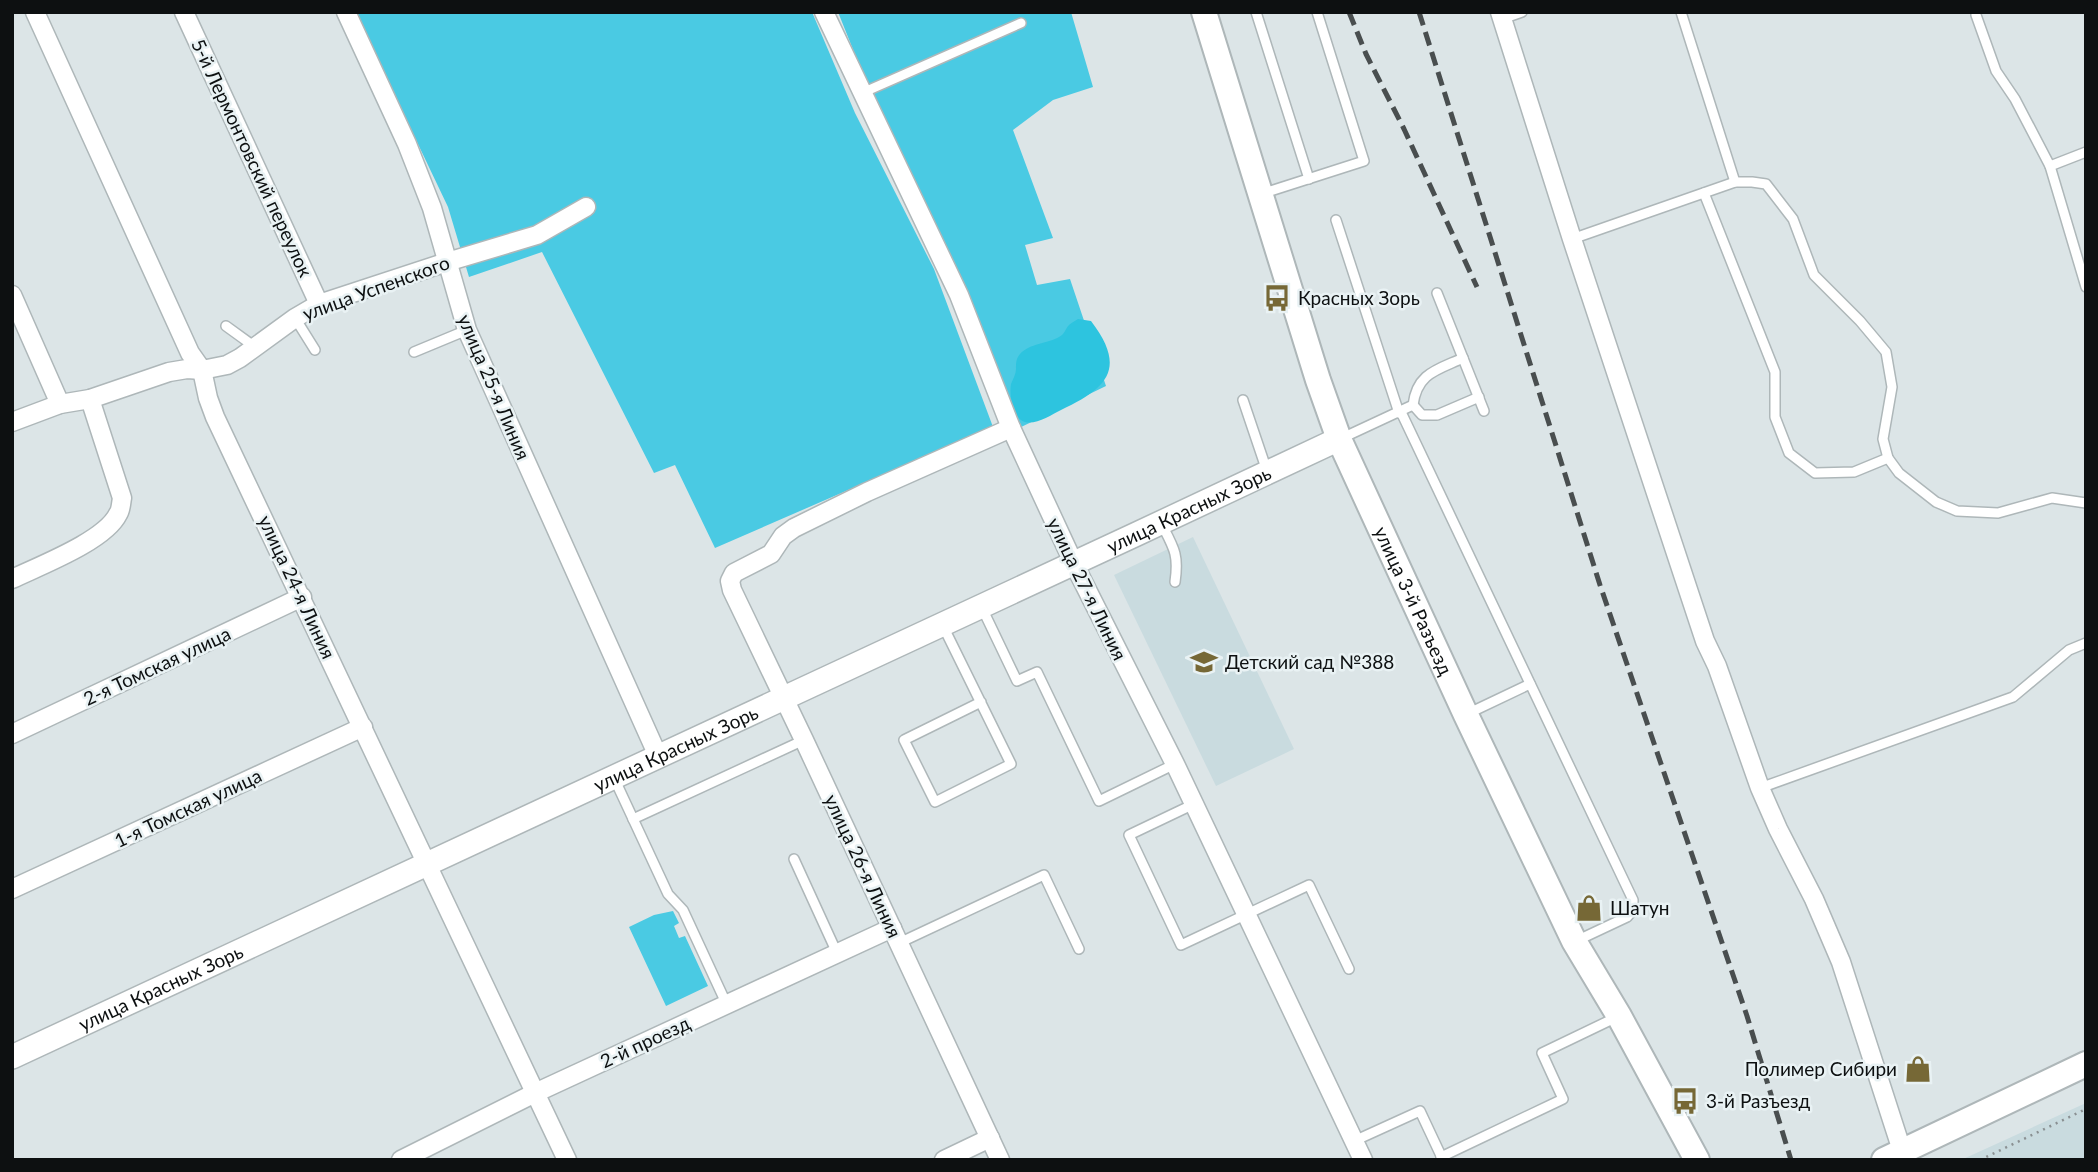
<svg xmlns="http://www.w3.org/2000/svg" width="2098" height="1172" font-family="Lato,sans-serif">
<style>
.built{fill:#c9dbdf}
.green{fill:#4acae3}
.forest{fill:#2dc4df}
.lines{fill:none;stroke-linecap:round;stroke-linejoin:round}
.service-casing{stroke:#aeb7b9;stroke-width:12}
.minor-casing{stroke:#aeb7b9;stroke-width:21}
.tertiary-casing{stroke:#aeb7b9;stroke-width:26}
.secondary-casing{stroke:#aeb7b9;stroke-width:28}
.path{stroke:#8a9092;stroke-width:2.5;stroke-dasharray:2 5;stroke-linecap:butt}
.service{stroke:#fff;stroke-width:9}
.minor{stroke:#fff;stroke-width:18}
.tertiary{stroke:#fff;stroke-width:23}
.secondary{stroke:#fff;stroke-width:24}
.rail{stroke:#494e4f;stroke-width:5;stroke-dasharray:14 7;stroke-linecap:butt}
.labels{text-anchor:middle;stroke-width:5;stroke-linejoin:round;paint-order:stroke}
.street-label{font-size:19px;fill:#0d1011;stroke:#e9f2f4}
.poi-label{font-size:19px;fill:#0d1011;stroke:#e9f2f4;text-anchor:start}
</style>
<rect width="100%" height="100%" fill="#dce5e7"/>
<!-- built -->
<g class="built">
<polygon points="1193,537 1294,749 1216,786 1114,575"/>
<polygon points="2086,1103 2086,1160 1961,1160"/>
</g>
<!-- green -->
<g class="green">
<polygon points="355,12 812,12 855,113 934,269 993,427 715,548 675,465 654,473 542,252 469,277 448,207"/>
<polygon points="838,12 1071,12 1093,87 1053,100 1013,130 1053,238 1025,245 1037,285 1070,279 1106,386 1017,429 874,102"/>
<polygon points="673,911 679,923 674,926 679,938 685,936 708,986 666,1006 629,927 654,915"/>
</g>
<!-- forest -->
<path class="forest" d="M1078 319 1091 321C1127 368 1108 388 1061 410 1051 415 1036 425 1025 422 1013 419 1009 395 1011 384 1013 379 1016 374 1016 369 1016 362 1016 359 1020 354 1030 343 1047 344 1059 337 1065 334 1065 329 1069 325 1071 323 1075 321 1078 319Z"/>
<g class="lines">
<defs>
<g id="service">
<polyline points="1256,12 1309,179"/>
<polyline points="1681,12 1735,182"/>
<polyline points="1976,15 1996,71 2015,99 2050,166 2086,287"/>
<polyline points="1502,19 1522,12"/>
<polyline points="862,93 1021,23"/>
<polyline points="2050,166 2086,152"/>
<polyline points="1704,193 1775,372 1775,417 1789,453 1815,473 1854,472 1888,458"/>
<polyline points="1261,194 1364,161 1317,12"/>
<polyline points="1336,220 1399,413"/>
<polyline points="1572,239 1735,182 1752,182 1766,184 1793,219 1814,275 1860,321 1886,352 1892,387 1883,439 1888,458 1899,473 1936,502 1957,511 1998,513 2052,498 2086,503"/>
<polyline points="1437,293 1484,411"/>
<polyline points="295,318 315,350"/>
<polyline points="226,326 255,347"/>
<polyline points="414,352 467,330"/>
<polyline points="1243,400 1267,471"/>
<polyline points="1413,405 1422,415 1437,415 1479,397"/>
<polyline points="1401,412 1633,900 1633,910 1627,917 1576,941"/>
<path d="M1340 439 1413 405C1417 373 1437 370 1463 358"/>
<path d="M1162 525C1174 548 1179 555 1175 582"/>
<polyline points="982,608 1017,681 1037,672 1099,801 1175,764"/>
<polyline points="943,626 1011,764 935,802 904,740 981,702"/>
<polyline points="1467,714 1530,684"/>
<polyline points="614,778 668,894 683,910 727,1005"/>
<polyline points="1760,788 2013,697 2069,650 2086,643"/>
<polyline points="1194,804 1129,835 1181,945 1309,885 1349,969"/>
<polyline points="633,819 804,740"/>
<polyline points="794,859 837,953"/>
<polyline points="899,943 1044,875 1079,949"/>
<polyline points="1354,1141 1420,1111 1443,1160"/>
<polyline points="1441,1157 1563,1099 1542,1053 1619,1016"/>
</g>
<g id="minor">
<polyline points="35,12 190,353 202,370 208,398 215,417 567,1160"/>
<polyline points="184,12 319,304"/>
<polyline points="346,12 407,144 432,208 467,330 658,756"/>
<polyline points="824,12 959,295 1011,428 1074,564 1175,764 1363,1160"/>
<polyline points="1500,12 1572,239 1705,641 1717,666 1760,788 1778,829 1814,899 1841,962 1905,1160"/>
<polyline points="12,295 60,404"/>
<polyline points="12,422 60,404 90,399 169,372 187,369 202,370 227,365 240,358 295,318 319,304 447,262 537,235 586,207"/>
<path d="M12 579C39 566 105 541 118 514 121 510 121 503 122 498L90 399"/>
<polyline points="12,734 302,597"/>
<polyline points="12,889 363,727"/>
<polyline points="401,1160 535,1093 892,928"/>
<polyline points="944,1160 990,1138"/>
<polyline points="1000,1160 804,740 732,590 730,581 734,573 771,554 783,536 794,528 867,492 1011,428"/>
</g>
<g id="tertiary">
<path id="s1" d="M12 1057C455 850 898 647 1339 439"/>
</g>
<g id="secondary">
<path id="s2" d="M1204 12 1318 380 1339 439 1466 715 1574 941 1619 1016 1697 1160"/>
<polyline points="1884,1160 2086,1064"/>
</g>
</defs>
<!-- service casing -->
<use href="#service" class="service-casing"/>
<!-- minor casing -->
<use href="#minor" class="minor-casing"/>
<!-- tertiary casing -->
<use href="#tertiary" class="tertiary-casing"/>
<!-- secondary casing -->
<use href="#secondary" class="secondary-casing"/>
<!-- path -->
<polyline class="path" points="1980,1160 2086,1109"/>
<!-- service -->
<use href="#service" class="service"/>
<!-- minor -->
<use href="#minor" class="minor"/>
<!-- tertiary -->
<use href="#tertiary" class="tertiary"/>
<!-- secondary -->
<use href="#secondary" class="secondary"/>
<!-- rail -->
<g class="rail">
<polyline points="1349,12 1366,54 1404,129 1477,287"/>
<polyline points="1419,12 1600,585 1747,1016 1791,1160"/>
</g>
</g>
<!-- icons -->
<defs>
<symbol id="bus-bare" viewBox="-9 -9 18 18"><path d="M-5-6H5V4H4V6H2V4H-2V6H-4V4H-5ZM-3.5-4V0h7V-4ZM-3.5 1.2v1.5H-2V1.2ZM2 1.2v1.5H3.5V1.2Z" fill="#766836" stroke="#e9f2f4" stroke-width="2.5" paint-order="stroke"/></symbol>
<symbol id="school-bare" viewBox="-9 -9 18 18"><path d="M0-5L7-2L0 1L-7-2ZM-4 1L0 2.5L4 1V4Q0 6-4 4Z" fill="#766836" stroke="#e9f2f4" stroke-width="2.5" paint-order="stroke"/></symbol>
<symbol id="shop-bare" viewBox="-9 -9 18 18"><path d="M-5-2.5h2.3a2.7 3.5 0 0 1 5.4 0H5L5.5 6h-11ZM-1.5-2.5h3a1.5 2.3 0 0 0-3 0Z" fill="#766836" stroke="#e9f2f4" stroke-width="2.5" paint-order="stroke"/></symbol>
</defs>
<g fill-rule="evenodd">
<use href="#bus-bare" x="1258" y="279" width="38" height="38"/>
<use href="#school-bare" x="1185" y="643" width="38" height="38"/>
<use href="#shop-bare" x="1570" y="889" width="38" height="38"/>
<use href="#shop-bare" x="1899" y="1050" width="38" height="38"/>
<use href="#bus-bare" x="1666" y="1082" width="38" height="38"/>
</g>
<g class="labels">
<!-- street labels -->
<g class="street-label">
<text transform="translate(252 158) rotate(65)" y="7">5-й Лермонтовский переулок</text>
<text transform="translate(376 288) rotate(-20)" y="7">улица Успенского</text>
<text transform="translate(494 387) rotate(67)" y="7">улица 25-я Линия</text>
<text dy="7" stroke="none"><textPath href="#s1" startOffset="1298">улица Красных Зорь</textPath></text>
<text transform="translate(297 587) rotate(65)" y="7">улица 24-я Линия</text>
<text transform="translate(1087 589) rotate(64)" y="7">улица 27-я Линия</text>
<text dy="7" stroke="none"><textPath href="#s2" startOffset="626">улица 3-й Разъезд</textPath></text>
<text transform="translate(157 666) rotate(-25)" y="7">2-я Томская улица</text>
<text dy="7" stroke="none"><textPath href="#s1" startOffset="732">улица Красных Зорь</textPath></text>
<text transform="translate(188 808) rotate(-25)" y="7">1-я Томская улица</text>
<text transform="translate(863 866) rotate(65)" y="7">улица 26-я Линия</text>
<text dy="7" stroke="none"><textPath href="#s1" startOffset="164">улица Красных Зорь</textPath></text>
<text transform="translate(645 1042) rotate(-25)" y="7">2-й проезд</text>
</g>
<!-- poi labels -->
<g class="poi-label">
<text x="1298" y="305">Красных Зорь</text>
<text x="1225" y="669">Детский сад №388</text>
<text x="1610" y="915">Шатун</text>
<text x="1897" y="1076" text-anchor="end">Полимер Сибири</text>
<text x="1706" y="1108">3-й Разъезд</text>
</g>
</g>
<!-- border -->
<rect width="2098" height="1172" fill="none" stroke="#0d1011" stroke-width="28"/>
</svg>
